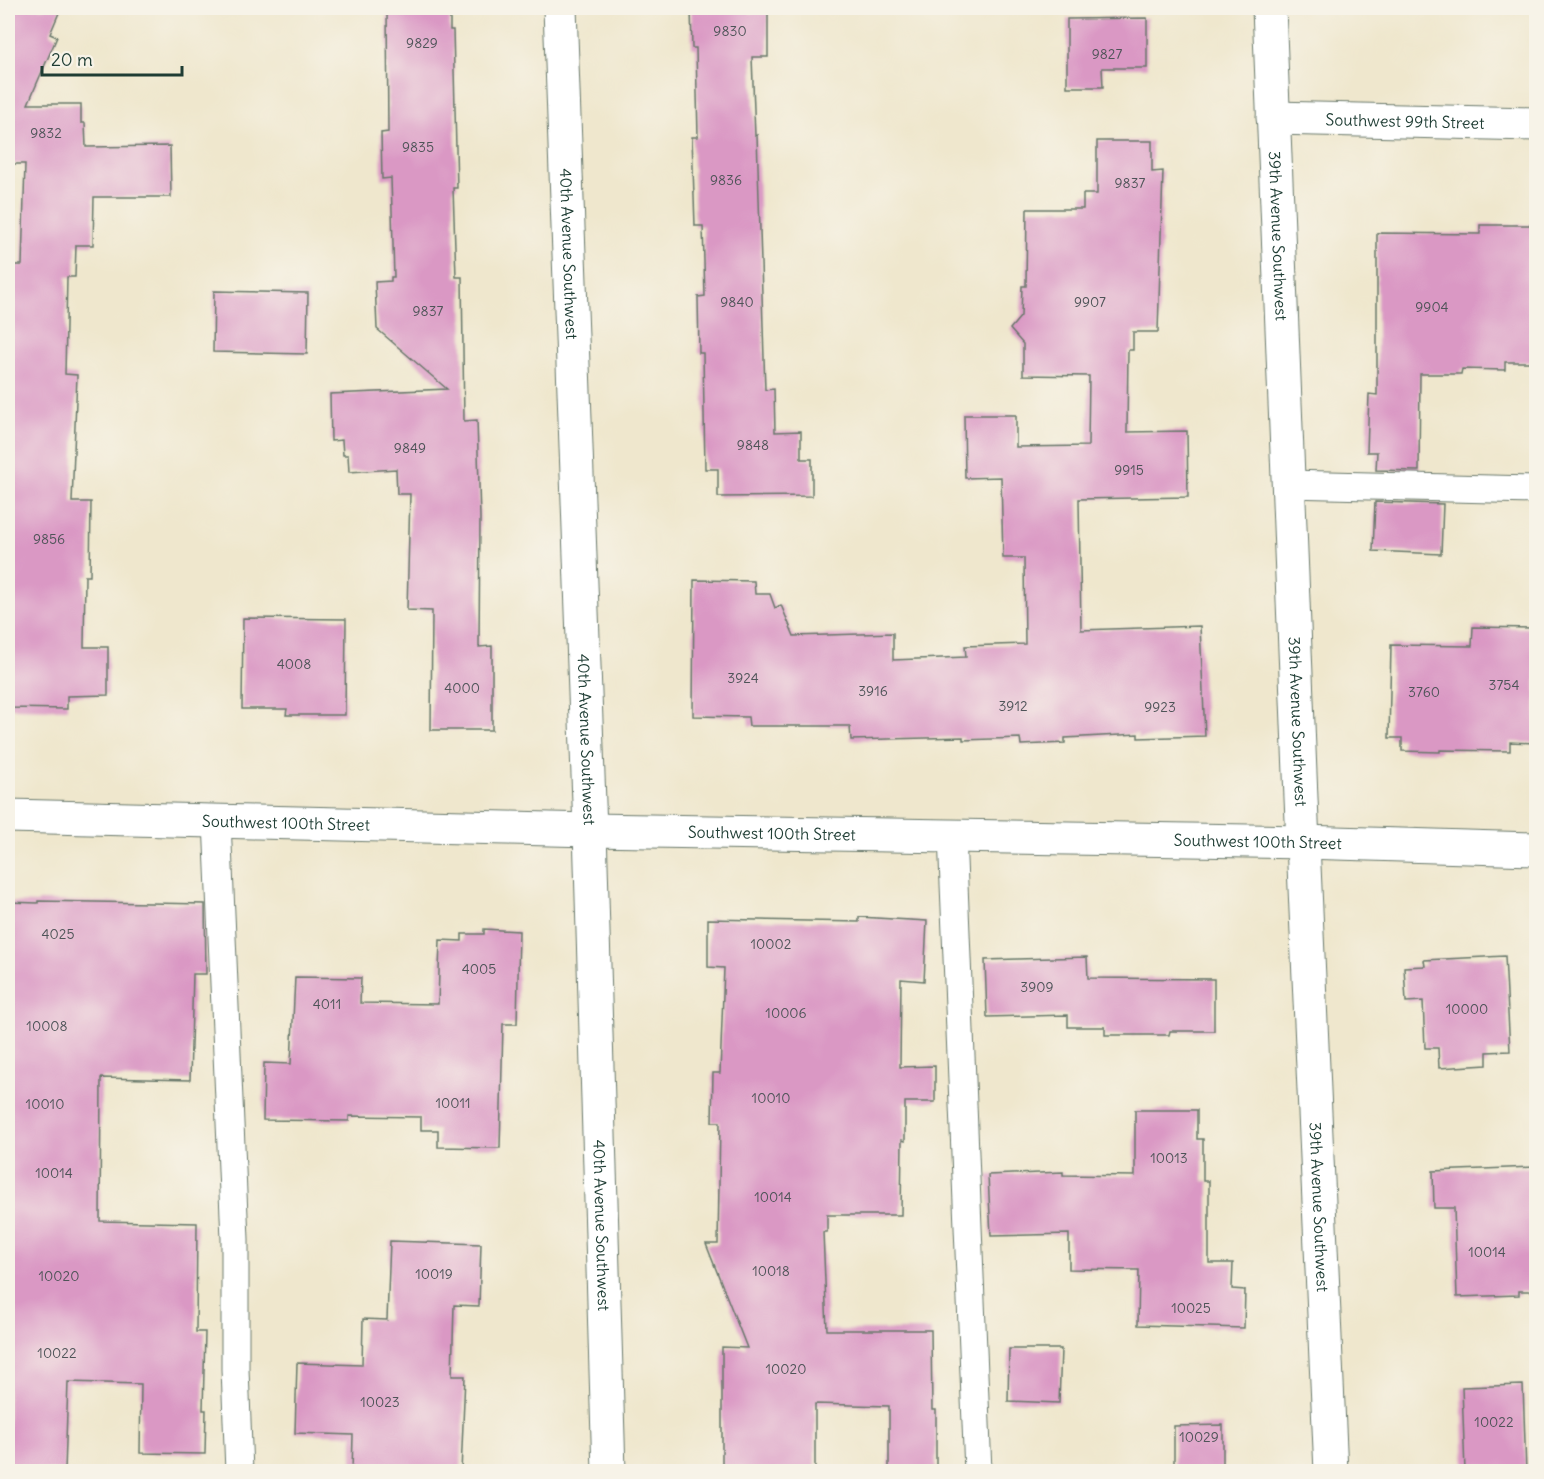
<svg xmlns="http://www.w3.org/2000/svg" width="1544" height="1479" font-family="Delius,sans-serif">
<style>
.building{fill:#da98c4}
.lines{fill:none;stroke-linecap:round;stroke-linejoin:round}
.service-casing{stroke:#68786a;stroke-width:29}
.minor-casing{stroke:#68786a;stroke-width:35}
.tertiary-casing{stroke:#68786a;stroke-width:35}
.service{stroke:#fff;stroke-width:27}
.minor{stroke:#fff;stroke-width:33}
.tertiary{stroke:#fff;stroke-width:33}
.labels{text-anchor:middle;stroke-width:4.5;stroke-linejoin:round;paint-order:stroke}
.number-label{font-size:14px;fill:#4e5458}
.street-label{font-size:16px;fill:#1f3d34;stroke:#f7f3e8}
</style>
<rect width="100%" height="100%" fill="#f7f3e8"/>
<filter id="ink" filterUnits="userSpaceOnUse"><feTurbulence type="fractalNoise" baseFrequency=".0167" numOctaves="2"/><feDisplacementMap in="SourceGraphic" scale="12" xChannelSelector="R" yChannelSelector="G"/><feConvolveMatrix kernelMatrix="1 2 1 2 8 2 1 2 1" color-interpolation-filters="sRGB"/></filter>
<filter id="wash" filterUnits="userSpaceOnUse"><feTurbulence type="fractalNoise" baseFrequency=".008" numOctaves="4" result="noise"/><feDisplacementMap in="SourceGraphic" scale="24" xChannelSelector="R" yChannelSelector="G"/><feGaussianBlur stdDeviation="1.35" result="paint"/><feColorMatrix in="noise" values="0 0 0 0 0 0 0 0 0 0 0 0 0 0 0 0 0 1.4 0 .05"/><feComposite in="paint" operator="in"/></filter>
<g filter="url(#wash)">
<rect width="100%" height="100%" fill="#efe7cd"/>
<g id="blocks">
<!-- building -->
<g class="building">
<polygon points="8,8 61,8 50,34 57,37 28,104 81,104 81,123 85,123 86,147 170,146 171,197 94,197 93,245 76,245 75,277 67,277 65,374 77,375 72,502 91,502 90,576 85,576 84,647 108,647 108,695 67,696 67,709 8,708 8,265 22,265 25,164 8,164"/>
<polygon points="387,8 450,8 450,30 453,30 457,188 453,188 456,277 462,277 464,421 477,420 480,517 479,647 492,646 492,730 431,730 432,611 407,610 410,494 397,494 396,469 349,472 348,455 343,455 342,440 331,441 330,394 447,389 377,329 375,282 391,281 391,277 394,277 391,178 382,179 381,133 388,132"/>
<polygon points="691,8 750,8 750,13 768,13 768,57 752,57 755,136 757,135 765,390 774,389 775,432 801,431 801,459 812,459 812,496 718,497 718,469 705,469 703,353 699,353 698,297 705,296 703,226 695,226 692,137 698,137 696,48 692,48"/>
<polygon points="1147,18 1147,68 1102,68 1103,87 1067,87 1067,19"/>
<polygon points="1097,141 1152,141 1152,172 1163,171 1158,332 1133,332 1133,350 1128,350 1127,432 1187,431 1188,497 1079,499 1081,630 1200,626 1205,736 1138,738 1138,734 1065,738 1065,743 1021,745 1020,738 963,740 963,737 851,740 850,726 749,726 748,717 693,716 694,580 754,581 755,594 770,594 775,608 781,605 794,636 893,633 893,660 966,657 965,646 1025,644 1024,558 1003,558 1001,477 965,478 964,415 1016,415 1016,447 1088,446 1089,376 1023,375 1023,344 1010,329 1021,316 1022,286 1026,286 1027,209 1083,209 1083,194 1097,194"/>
<polygon points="1480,225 1536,225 1536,362 1505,362 1505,370 1462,369 1461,374 1420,374 1419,471 1376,470 1377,452 1367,452 1369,394 1377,395 1377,233 1480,234"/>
<polygon points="214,291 308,293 307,354 213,352"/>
<polygon points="1375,502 1443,504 1441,554 1373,551"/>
<polygon points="243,618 346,619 345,715 286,715 287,709 242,709"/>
<polygon points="1473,627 1536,628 1536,743 1510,742 1510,751 1440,750 1440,752 1402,751 1402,738 1389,738 1391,645 1472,646"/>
<polygon points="38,901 205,904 206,974 193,974 190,1080 101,1078 100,1221 197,1223 196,1332 205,1332 203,1410 206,1410 205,1454 140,1453 141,1384 68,1382 65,1471 8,1469 8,902 38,903"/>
<polygon points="859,917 927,921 924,981 901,979 900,1067 935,1066 935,1102 905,1102 905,1141 902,1140 901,1215 827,1215 827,1232 823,1232 827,1330 931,1330 932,1410 936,1410 936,1472 889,1472 889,1406 815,1404 815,1472 722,1472 722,1347 747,1348 706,1244 718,1244 720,1122 712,1122 713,1073 720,1073 724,968 708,967 708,919 859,922"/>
<polygon points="484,929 519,931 517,1024 503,1024 500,1148 438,1147 438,1130 421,1130 421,1117 349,1116 349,1121 263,1120 264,1063 291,1064 295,977 361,978 360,1003 438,1004 440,940 462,941 462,934 484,934"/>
<polygon points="1505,956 1510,1051 1487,1052 1487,1065 1439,1068 1438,1048 1425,1048 1423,1001 1406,1002 1404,967 1425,966 1424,960"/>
<polygon points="1087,957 1088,978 1214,979 1214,1031 1170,1031 1169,1035 1105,1035 1105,1027 1068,1027 1068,1015 987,1017 985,960"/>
<polygon points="1135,1110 1197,1110 1197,1139 1203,1139 1203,1181 1209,1181 1209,1263 1233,1263 1232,1289 1245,1290 1244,1328 1138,1325 1139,1270 1069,1269 1069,1234 991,1236 988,1175 1063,1172 1063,1175 1135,1176"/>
<polygon points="1536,1167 1536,1291 1519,1291 1519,1295 1457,1297 1454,1208 1434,1208 1433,1171"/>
<polygon points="390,1241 481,1244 479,1306 454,1305 452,1376 465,1376 461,1472 352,1472 353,1435 295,1433 297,1363 362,1365 363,1319 387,1320"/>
<polygon points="1009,1349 1061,1349 1059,1403 1008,1401"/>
<polygon points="1523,1385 1526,1472 1465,1472 1462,1387"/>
<polygon points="1223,1425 1223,1472 1174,1472 1174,1426"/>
</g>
</g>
</g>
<g filter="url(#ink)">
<use href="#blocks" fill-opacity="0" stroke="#68786a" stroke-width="1.5"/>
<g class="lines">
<defs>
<g id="service">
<polyline points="1288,484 1536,490"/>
<polyline points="217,821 235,1239 235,1369 239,1472"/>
<polyline points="952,835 978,1472"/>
</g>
<g id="minor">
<path id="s1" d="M560 8 590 830 609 1472"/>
<path id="s2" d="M1269 8 1301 798 1331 1472"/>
<path id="s3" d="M1273 118 1536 124"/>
</g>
<g id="tertiary">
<path id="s4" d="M8 816 590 830 1303 842 1536 849"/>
</g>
</defs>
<!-- service casing -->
<use href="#service" class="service-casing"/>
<!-- minor casing -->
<use href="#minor" class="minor-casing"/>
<!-- tertiary casing -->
<use href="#tertiary" class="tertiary-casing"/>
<!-- service -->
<use href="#service" class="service"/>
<!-- minor -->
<use href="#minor" class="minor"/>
<!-- tertiary -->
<use href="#tertiary" class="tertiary"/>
</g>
</g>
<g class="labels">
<!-- number labels -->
<g class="number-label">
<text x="730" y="36">9830</text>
<text x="422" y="48">9829</text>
<text x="1107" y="59">9827</text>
<text x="46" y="138">9832</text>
<text x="418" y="152">9835</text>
<text x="726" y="185">9836</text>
<text x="1130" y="188">9837</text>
<text x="737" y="307">9840</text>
<text x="1090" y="307">9907</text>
<text x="1432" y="312">9904</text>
<text x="428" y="316">9837</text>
<text x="753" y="450">9848</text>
<text x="410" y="453">9849</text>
<text x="1129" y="475">9915</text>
<text x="49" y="544">9856</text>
<text x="294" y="669">4008</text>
<text x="743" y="683">3924</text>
<text x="1504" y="690">3754</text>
<text x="462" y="693">4000</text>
<text x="873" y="696">3916</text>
<text x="1424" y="697">3760</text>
<text x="1013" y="711">3912</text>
<text x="1160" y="712">9923</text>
<text x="58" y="939">4025</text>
<text x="771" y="949">10002</text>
<text x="479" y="974">4005</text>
<text x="1037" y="992">3909</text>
<text x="327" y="1009">4011</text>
<text x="1467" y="1014">10000</text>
<text x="786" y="1018">10006</text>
<text x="47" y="1031">10008</text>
<text x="771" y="1103">10010</text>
<text x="453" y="1108">10011</text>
<text x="45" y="1109">10010</text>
<text x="1169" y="1163">10013</text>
<text x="54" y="1178">10014</text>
<text x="773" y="1202">10014</text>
<text x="1487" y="1257">10014</text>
<text x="771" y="1276">10018</text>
<text x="434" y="1279">10019</text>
<text x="59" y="1281">10020</text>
<text x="1191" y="1313">10025</text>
<text x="57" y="1358">10022</text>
<text x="786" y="1374">10020</text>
<text x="380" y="1407">10023</text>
<text x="1494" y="1427">10022</text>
<text x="1199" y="1442">10029</text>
</g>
<!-- street labels -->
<g class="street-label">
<text dy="6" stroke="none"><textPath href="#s3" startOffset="132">Southwest 99th Street</textPath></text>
<text dy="6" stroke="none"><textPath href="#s2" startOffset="228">39th Avenue Southwest</textPath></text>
<text dy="6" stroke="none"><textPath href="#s1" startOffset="246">40th Avenue Southwest</textPath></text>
<text dy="6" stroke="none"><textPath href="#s2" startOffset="714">39th Avenue Southwest</textPath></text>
<text dy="6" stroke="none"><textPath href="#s1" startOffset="732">40th Avenue Southwest</textPath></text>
<text dy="6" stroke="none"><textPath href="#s4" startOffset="278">Southwest 100th Street</textPath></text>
<text dy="6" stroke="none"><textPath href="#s4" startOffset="764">Southwest 100th Street</textPath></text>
<text dy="6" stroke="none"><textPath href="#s4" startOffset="1250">Southwest 100th Street</textPath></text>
<text dy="6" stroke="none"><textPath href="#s2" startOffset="1200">39th Avenue Southwest</textPath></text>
<text dy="6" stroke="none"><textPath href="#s1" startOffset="1218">40th Avenue Southwest</textPath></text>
</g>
</g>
<!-- margin -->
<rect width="1544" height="1479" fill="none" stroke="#f7f3e8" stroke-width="30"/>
<!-- scale -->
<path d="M42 66v9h140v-9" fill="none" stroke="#1f3d34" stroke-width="3"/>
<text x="51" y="66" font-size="18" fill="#1f3d34" stroke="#f7f3e8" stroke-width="4.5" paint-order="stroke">20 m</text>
</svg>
